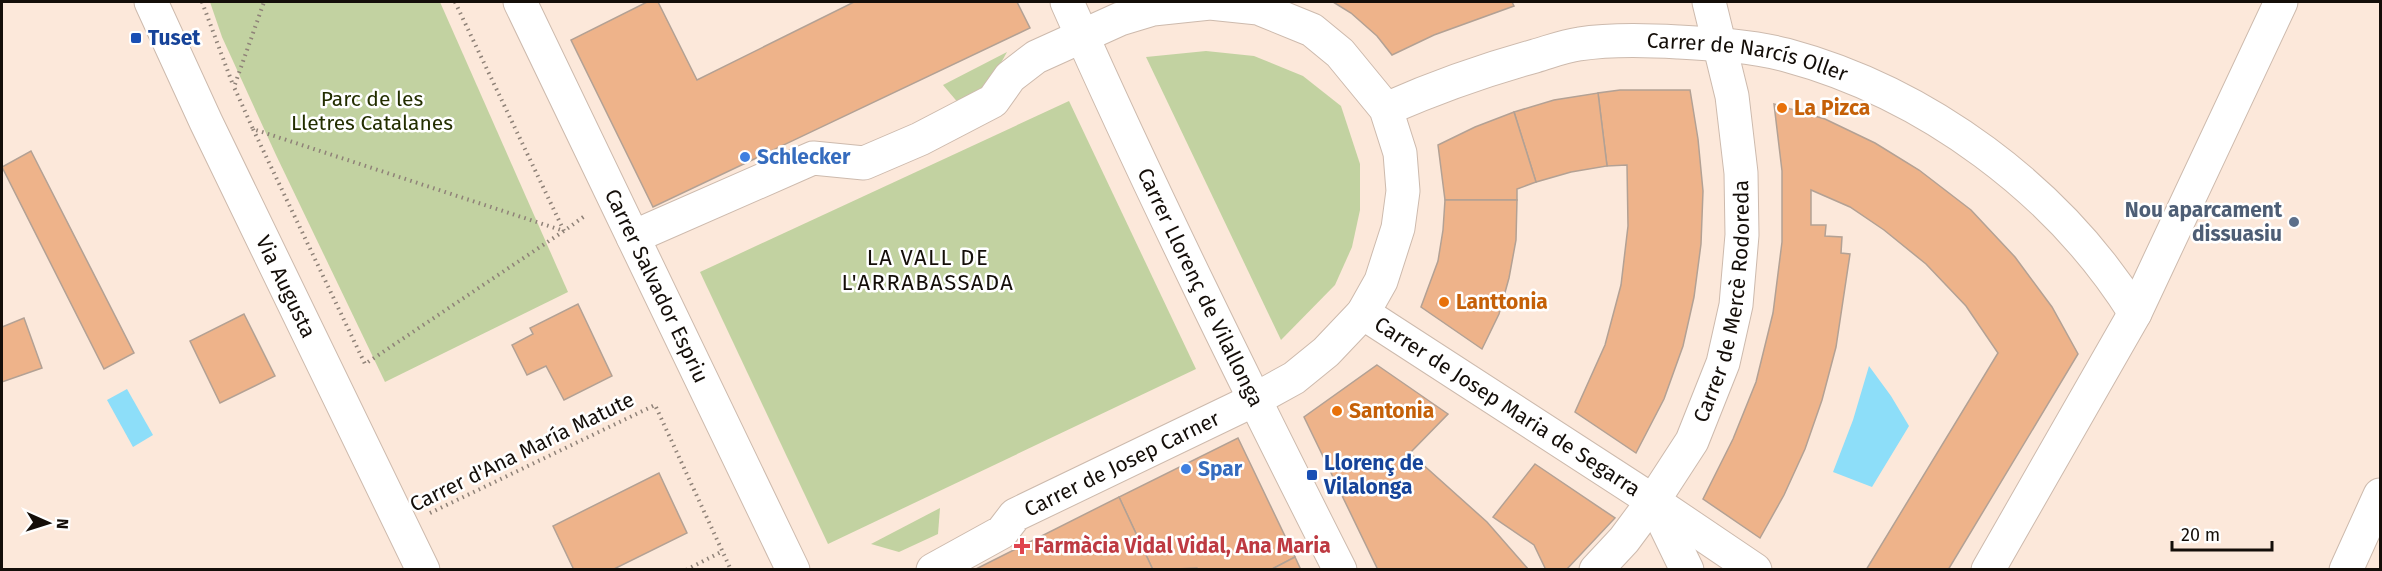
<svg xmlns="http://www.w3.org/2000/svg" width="2382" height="571" font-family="'Fira Sans',sans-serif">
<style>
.green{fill:#c2d2a1}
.water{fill:#8ddef9}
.building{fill:#eeb38a;stroke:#b3a194;stroke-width:1.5}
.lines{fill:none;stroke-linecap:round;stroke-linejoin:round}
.street-casing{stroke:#cdbaad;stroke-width:35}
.secondary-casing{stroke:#cdbaad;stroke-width:35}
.path{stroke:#8f8278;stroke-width:4;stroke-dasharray:1.5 4.5;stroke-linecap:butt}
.street{stroke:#fff;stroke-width:33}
.secondary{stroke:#fff;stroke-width:33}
.transit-dot{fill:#1a4fb4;stroke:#fff;stroke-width:2}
.food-dot{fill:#e8710a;stroke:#fff;stroke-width:2}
.shop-dot{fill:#3f7fe0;stroke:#fff;stroke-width:2}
.service-dot{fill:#5c6f8a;stroke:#fff;stroke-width:2}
.health-dot{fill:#e0444e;stroke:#fff;stroke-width:2}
.labels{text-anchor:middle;stroke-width:5;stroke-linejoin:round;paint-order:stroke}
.transit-label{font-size:21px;font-weight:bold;fill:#164399;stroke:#fff;text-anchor:start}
.street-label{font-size:21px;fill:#140e09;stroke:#fff}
.park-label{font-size:21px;fill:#232e00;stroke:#fff}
.food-label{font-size:21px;font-weight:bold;fill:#c56008;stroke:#fff;text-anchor:start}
.shop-label{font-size:21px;font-weight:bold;fill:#366cbe;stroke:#fff;text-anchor:start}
.service-label{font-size:21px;font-weight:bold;fill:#4e5e75;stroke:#fff;text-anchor:end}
.health-label{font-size:21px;font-weight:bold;fill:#be3a42;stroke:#fff;text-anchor:start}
.neighbourhood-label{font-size:22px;letter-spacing:1.5px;fill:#140e09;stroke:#fff}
</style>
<rect width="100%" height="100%" fill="#fce8da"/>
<!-- green -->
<g class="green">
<polygon points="210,2 440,2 568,292 385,382 276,155 222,37"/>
<polygon points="1206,51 1254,56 1303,76 1341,106 1360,164 1360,210 1352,247 1335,285 1281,340 1146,57"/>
<polygon points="1007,52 987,88 960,105 943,85"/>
<polygon points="1069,101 1196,369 828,544 700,272"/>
<polygon points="940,508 938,534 899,552 871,544"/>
</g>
<!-- water -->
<g class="water">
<polygon points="1869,366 1891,396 1909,426 1872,487 1833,472 1853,420"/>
<polygon points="127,389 153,435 133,447 107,400"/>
</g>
<!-- building -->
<g class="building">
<polygon points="647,2 658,2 697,80 854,2 1017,2 1030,28 653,207 571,40"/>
<polygon points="1333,2 1512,2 1514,6 1434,35 1392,55 1377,36 1351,13"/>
<polygon points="1620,90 1690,90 1698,139 1703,191 1701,244 1694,297 1683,346 1664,399 1636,453 1575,412 1605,345 1621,285 1628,226 1627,165 1607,166 1598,93"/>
<polygon points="1598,93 1607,166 1571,172 1536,182 1514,112 1554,100"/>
<polygon points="1774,104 1825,119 1875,143 1919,170 1971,210 2015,257 2052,307 2078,354 1948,570 1866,570 1998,353 1966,306 1926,264 1884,230 1850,207 1811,190 1811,225 1826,225 1825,236 1842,237 1841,253 1850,254 1836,347 1822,400 1805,449 1784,495 1760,538 1703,499 1733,439 1756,382 1773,313 1782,242 1782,171"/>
<polygon points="1514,112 1536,182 1517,189 1517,200 1445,200 1438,145 1475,127"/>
<polygon points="31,151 134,353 104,369 2,167"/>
<polygon points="1445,200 1517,200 1516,240 1509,278 1499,314 1482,349 1421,307 1438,261 1443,230"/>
<polygon points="578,304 612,376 564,400 546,366 527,375 512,345 533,334 530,328"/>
<polygon points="244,314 275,376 220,403 190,341"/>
<polygon points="24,318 42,368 2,382 2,327"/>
<polygon points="1377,365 1448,414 1410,453 1487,522 1529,570 1378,570 1304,417"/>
<polygon points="1238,438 1295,557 1270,570 1198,570 1197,568 1153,570 1119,497"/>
<polygon points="1535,464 1615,518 1566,570 1546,570 1534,545 1493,517"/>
<polygon points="659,473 687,533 612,570 574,570 553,526"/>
<polygon points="1119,497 1153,570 974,570"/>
<polygon points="1295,557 1301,570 1270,570"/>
</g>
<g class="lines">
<defs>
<g id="street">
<path id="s1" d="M520 2 793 570"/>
<path id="s2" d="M1067 2C1152 194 1245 382 1340 570"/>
<path id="s3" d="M1386 109C1434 88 1484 70 1535 56 1549 52 1564 46 1579 44 1611 39 1646 40 1678 42 1714 44 1751 46 1786 55 1927 93 2058 190 2135 313"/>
<polyline points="633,237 813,158 864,163 920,139 993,101 1010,77 1036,57 1120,19 1153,9 1210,3 1258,8 1312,30 1340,53 1386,109 1400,153 1403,191 1398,228 1381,281 1363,313 1326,352 1294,378 1254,400 1015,515 1002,532 933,570"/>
<path id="s4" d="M1363 313 1653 501 1755 570"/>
<polyline points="1654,502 1687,570"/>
<path id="s5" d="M1596 570 1624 540 1653 501 1692 441 1723 363 1736 305 1742 235 1741 173 1732 96 1709 2"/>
<polyline points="1988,570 2135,313 2281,2"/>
<polyline points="2346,570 2380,495"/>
</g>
<g id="secondary">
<path id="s6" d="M151 2 206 122 423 570"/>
</g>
</defs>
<!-- street casing -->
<use href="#street" class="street-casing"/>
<!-- secondary casing -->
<use href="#secondary" class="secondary-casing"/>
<!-- path -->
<g class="path">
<polyline points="202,2 233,85"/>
<polyline points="455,2 564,231 586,215"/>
<polyline points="253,129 365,364 564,231 253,129 234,87 264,2"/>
<polyline points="430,513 655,405 731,570"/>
<polyline points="686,570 723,551"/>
</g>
<!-- street -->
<use href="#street" class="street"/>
<!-- secondary -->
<use href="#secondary" class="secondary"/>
</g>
<!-- markers -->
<g class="transit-dot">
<rect x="130" y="32" width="12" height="12" rx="3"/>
<rect x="1306" y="469" width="12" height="12" rx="3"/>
</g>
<g class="food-dot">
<circle cx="1782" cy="108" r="6"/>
<circle cx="1444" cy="302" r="6"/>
<circle cx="1337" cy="411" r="6"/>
</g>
<g class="shop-dot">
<circle cx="745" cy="157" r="6"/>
<circle cx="1186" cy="469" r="6"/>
</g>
<circle class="service-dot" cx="2294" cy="222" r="6"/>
<path class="health-dot" d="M1019 537h6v6h6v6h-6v6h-6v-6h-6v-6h6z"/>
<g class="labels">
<!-- transit labels -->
<g class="transit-label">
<text x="148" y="45">Tuset</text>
<text x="1324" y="470">Llorenç de<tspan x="1324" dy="24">Vilalonga</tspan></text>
</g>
<!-- street labels -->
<g class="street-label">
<text dy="7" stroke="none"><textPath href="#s3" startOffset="374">Carrer de Narcís Oller</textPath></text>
<text dy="7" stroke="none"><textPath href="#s6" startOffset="315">Via Augusta</textPath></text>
<text dy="7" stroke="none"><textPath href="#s1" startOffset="315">Carrer Salvador Espriu</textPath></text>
<text dy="7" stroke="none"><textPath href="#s2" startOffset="315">Carrer Llorenç de Vilallonga</textPath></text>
<text dy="7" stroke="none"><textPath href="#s5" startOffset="306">Carrer de Mercè Rodoreda</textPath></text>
<text dy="7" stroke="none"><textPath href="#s4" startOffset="172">Carrer de Josep Maria de Segarra</textPath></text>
<text transform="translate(522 452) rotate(-26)" y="7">Carrer d'Ana María Matute</text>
<text transform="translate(1122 464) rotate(-26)" y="7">Carrer de Josep Carner</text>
</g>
<!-- park labels -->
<g class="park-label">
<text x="372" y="106">Parc de les<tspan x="372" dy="24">Lletres Catalanes</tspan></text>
</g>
<!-- food labels -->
<g class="food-label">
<text x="1794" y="115">La Pizca</text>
<text x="1456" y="309">Lanttonia</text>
<text x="1349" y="418">Santonia</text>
</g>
<!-- shop labels -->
<g class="shop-label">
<text x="757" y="164">Schlecker</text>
<text x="1198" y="476">Spar</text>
</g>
<!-- service labels -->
<g class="service-label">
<text x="2282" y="217">Nou aparcament<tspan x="2282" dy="24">dissuasiu</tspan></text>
</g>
<!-- health labels -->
<g class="health-label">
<text x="1034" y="553">Farmàcia Vidal Vidal, Ana Maria</text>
</g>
<!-- neighbourhood labels -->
<g class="neighbourhood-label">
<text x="928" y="265">LA VALL DE<tspan x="928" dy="25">L'ARRABASSADA</tspan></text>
</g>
</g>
<!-- border -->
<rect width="2382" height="571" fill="none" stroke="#140e09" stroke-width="6"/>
<!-- north arrow -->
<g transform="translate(48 523) rotate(93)" stroke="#ffffff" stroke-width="4.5" paint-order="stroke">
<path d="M0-4.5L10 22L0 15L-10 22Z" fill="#140e09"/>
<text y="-9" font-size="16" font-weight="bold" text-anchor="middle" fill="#140e09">N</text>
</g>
<!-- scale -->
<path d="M2172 541v9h100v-9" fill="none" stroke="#140e09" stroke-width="3"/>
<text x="2181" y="541" font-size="18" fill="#140e09" stroke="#ffffff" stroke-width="4.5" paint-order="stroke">20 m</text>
</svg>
